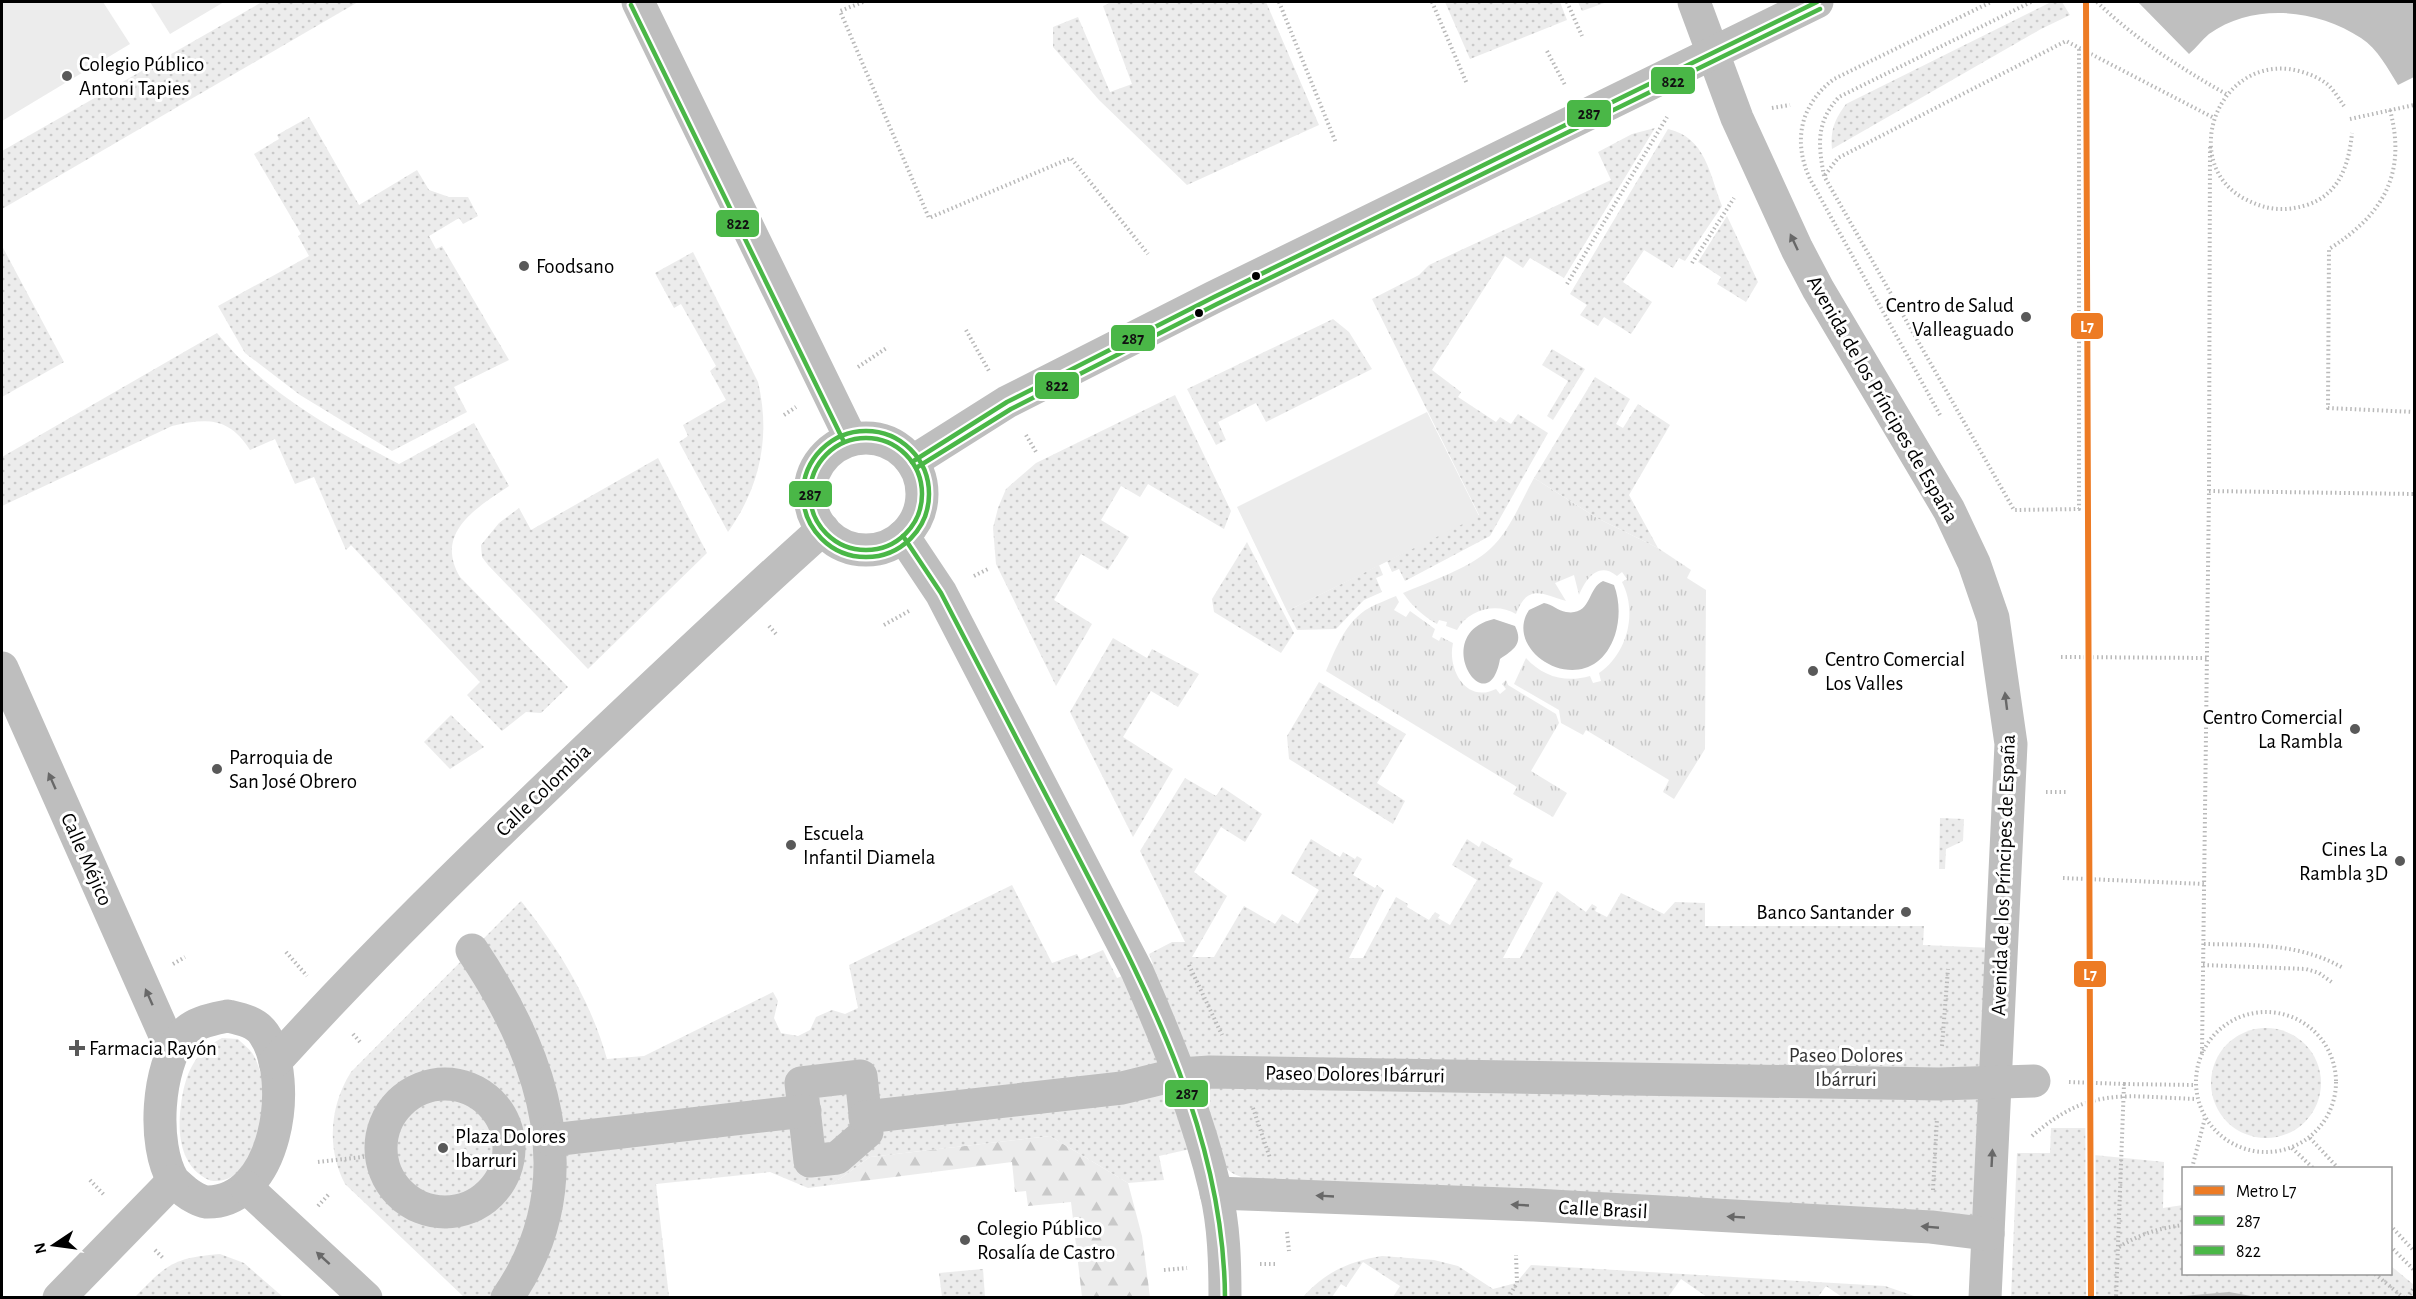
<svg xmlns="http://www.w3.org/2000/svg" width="2416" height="1299" font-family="'Alegreya Sans',sans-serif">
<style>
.grass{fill:url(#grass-tufts)}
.forest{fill:url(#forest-firs)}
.park{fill:url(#park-dots)}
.pitch{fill:#ececec}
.water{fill:#bfbfbf}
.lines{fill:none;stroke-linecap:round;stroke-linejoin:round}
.path{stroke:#b9b9b9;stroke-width:4;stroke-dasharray:1.5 3;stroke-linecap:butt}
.street{stroke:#bebebe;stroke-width:33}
.bus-1-casing{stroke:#fff;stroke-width:9}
.bus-2-casing{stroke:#fff;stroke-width:9}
.bus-1{stroke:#4ab747;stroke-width:4.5}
.bus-2{stroke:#4ab747;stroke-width:4.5}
.metro-1-casing{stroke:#fff;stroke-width:10}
.metro-1{stroke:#ed7b24;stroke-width:6}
.oneway{fill:#686868}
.poi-dot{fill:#595959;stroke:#fff;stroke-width:2}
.bus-dot{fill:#000;stroke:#fff;stroke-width:2}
.labels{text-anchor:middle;stroke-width:6;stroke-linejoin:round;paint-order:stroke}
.poi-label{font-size:21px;fill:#000;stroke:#fff;text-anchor:start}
.street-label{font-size:21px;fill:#000;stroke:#fff}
.park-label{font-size:21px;fill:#333;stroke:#fff}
.line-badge{stroke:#fff;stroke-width:2}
.badge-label{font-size:16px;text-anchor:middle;font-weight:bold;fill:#fff}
.pale-badge-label{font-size:16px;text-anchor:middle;font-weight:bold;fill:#111}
</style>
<defs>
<pattern id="grass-tufts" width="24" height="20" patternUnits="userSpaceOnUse" patternTransform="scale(1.5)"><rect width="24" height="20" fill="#ececec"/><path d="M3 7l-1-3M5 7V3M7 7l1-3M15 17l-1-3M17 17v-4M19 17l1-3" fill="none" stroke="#c9c9c9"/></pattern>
<pattern id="forest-firs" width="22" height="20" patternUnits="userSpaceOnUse" patternTransform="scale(1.5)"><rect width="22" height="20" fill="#ececec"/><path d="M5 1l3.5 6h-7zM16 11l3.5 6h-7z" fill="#c9c9c9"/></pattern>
<pattern id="park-dots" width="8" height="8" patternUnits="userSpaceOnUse" patternTransform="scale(1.5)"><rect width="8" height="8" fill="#ececec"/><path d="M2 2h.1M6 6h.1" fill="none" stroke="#c9c9c9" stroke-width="1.8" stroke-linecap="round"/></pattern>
</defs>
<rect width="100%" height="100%" fill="#fff"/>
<!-- grass -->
<g class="grass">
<path d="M1534 478 1597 518 1658 548 1691 570 1687 578 1706 590 1705 749 1674 799 1663 792 1669 780 1586 730 1583 735 1561 723 1559 710 1514 684 1526 658C1543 677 1566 683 1590 676L1593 683 1601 681 1599 673C1627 654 1638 613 1622 582L1627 579 1622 572 1617 576C1599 561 1586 578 1579 595L1574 575 1555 583 1566 601C1544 595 1528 582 1516 614 1496 602 1468 610 1457 630L1446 626 1447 622 1439 620 1437 624C1423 616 1413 607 1403 593 1431 581 1468 569 1490 549 1510 531 1521 501 1534 478Z"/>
<path d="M1396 596 1399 602 1394 610 1406 617 1410 611 1435 629 1432 637 1439 641 1441 637 1453 643C1447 669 1466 704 1496 689L1500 694 1506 689 1502 684 1506 680 1508 685 1556 714 1559 723 1531 771 1567 793 1553 817 1513 794 1517 787 1326 671C1336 648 1346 621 1369 608 1378 603 1387 600 1396 596Z"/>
</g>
<!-- forest -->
<polygon class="forest" points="1050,1136 1128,1183 1142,1236 1150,1297 1082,1297 1071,1202 1028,1206 1026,1191 1015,1192 1012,1162 831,1185 870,1157"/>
<!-- park -->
<g class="park">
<polygon points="262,2 358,2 2,209 2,151"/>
<polygon points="1112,2 1266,2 1319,125 1187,185 1099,100 1053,47 1053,27 1078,17 1110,92 1132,84 1103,6"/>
<polygon points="1445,2 1560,2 1567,20 1470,59"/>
<polygon points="1578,2 1607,2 1582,11"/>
<path d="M2051 2H2062L2070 15 2041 29 1832 149C1830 130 1835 119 1846 104Z"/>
<polygon points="309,117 359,205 417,170 429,190 449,197 468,197 478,216 463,224 459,218 429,236 436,249 442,246 509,360 454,387 467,412 392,451 300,395 245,353 218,306 309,256 298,236 301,234 254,154 279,139 277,135"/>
<polygon points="1655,128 1564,278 1530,258 1523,268 1505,256 1432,370 1461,392 1458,397 1496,422 1500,417 1511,424 1518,414 1548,433 1490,536 1405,581 1399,569 1392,572 1387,561 1479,515 1372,299 1419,275 1429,265 1611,180 1598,152 1632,134"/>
<path d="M1668 129C1706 138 1709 173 1722 206L1685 261 1679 258 1673 268 1644 250 1623 282 1652 302 1631 334 1604 317 1598 326 1580 315 1587 305 1570 294Z"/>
<polygon points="1727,216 1758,282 1746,302 1717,284 1721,277 1698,262"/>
<polygon points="2,246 64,362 2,397"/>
<path d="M693 252 758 382C771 437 760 487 728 532L679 442 688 436 683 425 726 400 710 371 716 366 681 304 674 308 655 273Z"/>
<polygon points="1333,319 1349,332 1372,369 1266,422 1256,403 1218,422 1226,440 1216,445 1187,389"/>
<path d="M217 333C264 392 333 430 399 464L474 423 509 486C476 508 434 533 460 577L568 687 541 713 526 712 502 731 467 695 480 682 351 545 346 550 314 477 295 484 275 439 250 450C229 417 207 418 172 426L2 506V457Z"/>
<polygon points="1552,349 1585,369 1553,420 1547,416 1568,381 1542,365"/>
<polygon points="1595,377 1630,399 1616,424 1623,428 1638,404 1670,425 1629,495 1658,548 1597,518 1534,478"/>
<polygon points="1175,395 1231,511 1224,529 1148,484 1140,497 1121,486 1101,520 1129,537 1108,570 1081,554 1054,600 1092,624 1056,686 996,564 993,528 998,508 1006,489 1036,463"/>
<polygon points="658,458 707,553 588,669 488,565 482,557 481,545 499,523 519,508 531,530"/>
<polygon points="1247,542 1294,633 1281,653 1214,612 1212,599"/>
<polygon points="1379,565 1383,575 1376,578 1382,592 1364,600 1336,629 1297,630 1287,611"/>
<polygon points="1113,638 1147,658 1152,649 1199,674 1178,707 1151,691 1123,737 1173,769 1133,837 1070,712"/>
<polygon points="1319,682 1406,734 1377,783 1405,801 1393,824 1289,759 1287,736"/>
<polygon points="451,715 484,747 450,769 424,742"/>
<path d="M1185 778 1216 796 1222 787 1262 814 1245 842 1221 827 1194 872 1227 896 1192 957H1214L1244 906 1275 924 1282 914 1298 924 1319 890 1291 873 1311 839 1340 857 1343 852 1355 859 1357 856 1362 859 1353 875 1375 888 1377 885 1384 890 1349 958H1363L1396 897 1408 904 1407 907 1429 920 1435 912 1440 915 1438 918 1450 925 1477 880 1452 865 1467 839 1479 847 1482 841 1513 859 1509 866 1543 883 1503 958H1520L1557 891 1586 912 1592 904 1597 907 1595 911 1607 917 1621 893 1664 914 1675 902 1705 903V926H1924L1923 945 1993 948 1973 1219 1253 1180C1226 1174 1224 1169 1217 1143L1159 1156 1164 1180 1128 1183 1050 1136 870 1157 831 1185 808 1188 770 1172 656 1184 669 1297 465 1298 345 1184C326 1148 330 1105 351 1072L521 901C559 949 590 999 607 1059L644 1056 773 992 778 1001 774 1018 781 1033 798 1036 810 1030 816 1017 832 1010 845 1014 858 1008 849 965 1012 885 1052 963 1077 954 1080 960 1103 950 1117 978 1153 964 1149 954 1172 942H1185L1140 851Z"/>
<polygon points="1940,818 1964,819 1963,841 1946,849 1945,869 1939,869"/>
<circle cx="2266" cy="1083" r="55"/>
<path d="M222 1038 238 1039C243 1044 251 1050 254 1056 272 1090 266 1155 231 1177 225 1181 214 1182 209 1180 180 1167 177 1133 181 1105 185 1074 194 1052 222 1038Z"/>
<polygon points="2051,1128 2095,1128 2094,1155 2164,1162 2163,1208 2183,1205 2184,1274 2390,1274 2391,1266 2414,1285 2414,1298 2011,1298 2017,1153 2050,1153"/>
<path d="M220 1254 244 1263 283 1297H135C167 1264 173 1258 220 1254Z"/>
<path d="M1382 1256 1434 1260 1458 1266 1493 1289 1516 1283 1531 1265 1885 1286 1917 1297H1842L1826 1286 1818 1297H1707L1681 1279 1668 1297H1393L1400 1286 1363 1262 1346 1287 1341 1284 1332 1297H1303C1325 1272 1350 1261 1382 1256Z"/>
<polygon points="983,1269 985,1297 942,1297 939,1273"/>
</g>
<!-- pitch -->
<g class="pitch">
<polygon points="2,2 103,2 130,44 2,121"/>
<polygon points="150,2 224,2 170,34"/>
<polygon points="1427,412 1479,516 1287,611 1237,507"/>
</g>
<!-- water -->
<g class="water">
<path d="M2138 2H2414V77L2398 85C2388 69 2378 49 2361 38 2317 9 2254 2 2209 34 2202 40 2196 48 2189 54Z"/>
<path d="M1603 581 1614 585C1620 601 1620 619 1615 635 1591 706 1500 654 1529 610L1544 603C1552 604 1558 611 1566 612 1592 616 1587 588 1603 581Z"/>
<path d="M1494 619 1515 626C1524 644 1513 650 1500 659 1488 727 1428 634 1494 619Z"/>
<polygon points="2229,1292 2257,1297 2172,1297"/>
</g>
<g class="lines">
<!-- path -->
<g class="path">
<polyline points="863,2 840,11 929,218 1071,158 1148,254"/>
<polyline points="1279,2 1336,143"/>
<polyline points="1432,2 1467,84"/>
<polyline points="1567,2 1582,36"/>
<path d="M2031 2 1839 97C1816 122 1818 144 1824 176L2014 510 2079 509V48"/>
<path d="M2097 2C2135 39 2179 67 2226 94"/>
<polyline points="1547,51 1565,85"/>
<path d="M2344 106C2339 99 2334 90 2327 84 2317 76 2302 71 2289 69 2215 61 2180 165 2245 199 2266 210 2284 212 2307 205 2340 194 2349 164 2352 133"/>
<polyline points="1772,108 1790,105"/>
<path d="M2390 110C2407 174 2383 215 2329 249L2328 408 2414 412"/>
<polyline points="2350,119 2414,105"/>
<polyline points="1825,175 1838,158 2066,41 2214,118"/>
<polyline points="1692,263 1734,198"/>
<polyline points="1567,284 1667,117"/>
<polyline points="966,330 989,371"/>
<polyline points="858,367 888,347"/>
<polyline points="784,415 796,407"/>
<path d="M1940 415 1810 179C1792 140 1801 104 1834 79L1991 2"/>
<polyline points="1026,435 1036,452"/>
<polyline points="2209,491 2414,494"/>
<polyline points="974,576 990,568"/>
<polyline points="884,625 909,611"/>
<polyline points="769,626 776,634"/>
<polyline points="2061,657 2207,658"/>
<polyline points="2046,792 2066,792"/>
<polyline points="2063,878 2204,884"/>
<path d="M2204 944C2252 945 2300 943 2343 968"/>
<polyline points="286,952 307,976"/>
<polyline points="173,964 185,957"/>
<polyline points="1189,965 1222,1035"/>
<polyline points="2203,965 2306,969 2319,973 2333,983"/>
<circle cx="2266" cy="1082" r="70"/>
<polyline points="353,1034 360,1042"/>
<polyline points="1942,1046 1948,969"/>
<polyline points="2202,1053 2209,491 2210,146"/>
<polyline points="2069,1082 2124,1084 2116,1298"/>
<polyline points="2124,1084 2196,1085"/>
<polyline points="1253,1108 1270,1158"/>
<path d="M2032 1136C2091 1085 2125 1097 2197 1099"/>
<polyline points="2310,1138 2338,1168"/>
<polyline points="2292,1148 2313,1168"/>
<polyline points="318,1162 381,1155"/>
<polyline points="2192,1168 2205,1118"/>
<polyline points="90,1180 105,1196"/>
<polyline points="1933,1190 1937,1119"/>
<polyline points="318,1206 330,1193"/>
<polyline points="2390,1225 2414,1251"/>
<polyline points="1287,1232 1289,1251"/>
<polyline points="2390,1246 2414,1270"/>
<path d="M2119 1247C2140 1234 2159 1228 2184 1225"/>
<polyline points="155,1250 163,1258"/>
<polyline points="1260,1264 1277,1264"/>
<polyline points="1164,1270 1187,1268"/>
<polyline points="2375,1274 2404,1298"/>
<polyline points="1508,1298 1517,1283 1516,1255"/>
<polyline points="2407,1298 2414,1288"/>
</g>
<!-- street -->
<g class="street">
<polyline points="638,2 851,439"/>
<polyline points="1694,2 1737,118 1797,249 1818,289 1949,510 1974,563 1993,618 2011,744 1985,1298"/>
<circle cx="866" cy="494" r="56"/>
<polyline points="912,462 1007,402 1214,297 1817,2"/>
<path d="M903 536 941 593 1137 971C1168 1042 1198 1116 1216 1192 1224 1226 1225 1262 1225 1298"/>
<polyline points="2,668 172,1051"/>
<path d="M472 950C544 1057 587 1182 507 1298"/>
<path d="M228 1016C241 1019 256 1022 264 1034 295 1080 277 1204 206 1202 200 1201 191 1196 186 1192 182 1188 176 1184 173 1180 152 1145 157 1066 183 1035 193 1022 214 1019 228 1016Z"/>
<path d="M275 1062C372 955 475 855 579 756 660 679 740 603 823 529"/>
<polygon points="861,1076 867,1132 837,1158 810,1161 801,1083"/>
<circle cx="445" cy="1148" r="64"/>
<polyline points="865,1117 1122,1088 1179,1074 1210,1072 1939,1084 2034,1081"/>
<polyline points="552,1140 805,1111"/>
<polyline points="246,1187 366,1298"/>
<polyline points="1216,1193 1534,1205 1931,1227 1988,1234"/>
<polyline points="59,1298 173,1181"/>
</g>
<defs>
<g id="bus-1">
<circle cx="866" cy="494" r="56"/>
<polyline points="912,462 1007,402 1214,297 1817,2"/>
<path d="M903 536 941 593C986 679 1030 765 1075 851 1148 992 1224 1135 1225 1298"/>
</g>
<g id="bus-2">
<polyline points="631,5 844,442"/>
<circle cx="866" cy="494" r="63"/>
<polyline points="916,468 1011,409 1217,304 1820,9"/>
</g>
</defs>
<!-- bus-1 casing -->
<use href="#bus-1" class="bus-1-casing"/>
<!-- bus-2 casing -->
<use href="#bus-2" class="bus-2-casing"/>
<!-- bus-1 -->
<use href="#bus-1" class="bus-1"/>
<!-- bus-2 -->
<use href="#bus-2" class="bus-2"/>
<defs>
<polyline id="metro-1" points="2086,2 2091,1298"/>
</defs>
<!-- metro-1 casing -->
<use href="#metro-1" class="metro-1-casing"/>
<!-- metro-1 -->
<use href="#metro-1" class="metro-1"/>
</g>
<!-- one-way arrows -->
<defs><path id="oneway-solid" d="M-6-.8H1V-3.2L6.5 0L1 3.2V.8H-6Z" transform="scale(1.5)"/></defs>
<g class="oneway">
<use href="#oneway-solid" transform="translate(1794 242) rotate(-115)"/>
<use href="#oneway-solid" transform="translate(2006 701) rotate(-97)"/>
<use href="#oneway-solid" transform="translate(52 781) rotate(-114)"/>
<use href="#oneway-solid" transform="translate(149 997) rotate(-114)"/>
<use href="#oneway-solid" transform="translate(1992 1158) rotate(-87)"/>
<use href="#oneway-solid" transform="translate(1325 1196) rotate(-177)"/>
<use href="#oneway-solid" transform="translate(1520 1205) rotate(-177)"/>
<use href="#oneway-solid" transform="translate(1736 1217) rotate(-177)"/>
<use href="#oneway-solid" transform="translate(1930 1227) rotate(-175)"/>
<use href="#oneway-solid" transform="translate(323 1258) rotate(-138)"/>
</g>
<!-- markers -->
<g class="poi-dot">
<circle cx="67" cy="76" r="6"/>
<circle cx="524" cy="266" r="6"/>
<circle cx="2026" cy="317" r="6"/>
<circle cx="1813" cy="671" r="6"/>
<circle cx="2355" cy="729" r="6"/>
<circle cx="217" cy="769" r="6"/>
<circle cx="791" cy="845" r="6"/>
<circle cx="2400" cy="861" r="6"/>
<circle cx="1906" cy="912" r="6"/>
<path d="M74 1039h6v6h6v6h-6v6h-6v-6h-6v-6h6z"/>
<circle cx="443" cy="1148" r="6"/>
<circle cx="965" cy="1240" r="6"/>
</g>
<g class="bus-dot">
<circle cx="1256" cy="276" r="5"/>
<circle cx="1199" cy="313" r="5"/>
</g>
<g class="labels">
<!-- poi labels -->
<g class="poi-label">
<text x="79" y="71">Colegio Público<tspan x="79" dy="24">Antoni Tapies</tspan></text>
<text x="536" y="273">Foodsano</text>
<text x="2014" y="312" text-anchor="end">Centro de Salud<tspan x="2014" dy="24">Valleaguado</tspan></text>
<text x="1825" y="666">Centro Comercial<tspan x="1825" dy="24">Los Valles</tspan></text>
<text x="2343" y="724" text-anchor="end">Centro Comercial<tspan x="2343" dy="24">La Rambla</tspan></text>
<text x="229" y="764">Parroquia de<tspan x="229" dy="24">San José Obrero</tspan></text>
<text x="803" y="840">Escuela<tspan x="803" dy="24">Infantil Diamela</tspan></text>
<text x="2388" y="856" text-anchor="end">Cines La<tspan x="2388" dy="24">Rambla 3D</tspan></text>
<text x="1894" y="919" text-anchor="end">Banco Santander</text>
<text x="89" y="1055">Farmacia Rayón</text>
<text x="455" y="1143">Plaza Dolores<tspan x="455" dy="24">Ibarruri</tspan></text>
<text x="977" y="1235">Colegio Público<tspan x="977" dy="24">Rosalía de Castro</tspan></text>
</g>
<!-- street labels -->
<g class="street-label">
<text transform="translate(1883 399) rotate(60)" y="7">Avenida de los Príncipes de España</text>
<text transform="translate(543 790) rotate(-44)" y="7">Calle Colombia</text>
<text transform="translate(87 859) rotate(66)" y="7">Calle Méjico</text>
<text transform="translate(2003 875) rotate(-88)" y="7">Avenida de los Príncipes de España</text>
<text transform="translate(1355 1074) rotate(1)" y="7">Paseo Dolores Ibárruri</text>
<text transform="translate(1603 1209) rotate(3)" y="7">Calle Brasil</text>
</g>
<!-- park labels -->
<g class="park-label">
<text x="1846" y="1062">Paseo Dolores<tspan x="1846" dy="24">Ibárruri</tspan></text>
</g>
</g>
<g class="line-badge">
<rect x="1650" y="66" width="46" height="29" rx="6" fill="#4ab747"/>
<rect x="1566" y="99" width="46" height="29" rx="6" fill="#4ab747"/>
<rect x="715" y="209" width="45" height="29" rx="6" fill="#4ab747"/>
<rect x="2070" y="312" width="34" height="28" rx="6" fill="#ed7b24"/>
<rect x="1110" y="324" width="46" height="28" rx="6" fill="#4ab747"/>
<rect x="1034" y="371" width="46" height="29" rx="6" fill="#4ab747"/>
<rect x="788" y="480" width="45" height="28" rx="6" fill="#4ab747"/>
<rect x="2073" y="960" width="34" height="28" rx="6" fill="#ed7b24"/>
<rect x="1164" y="1079" width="45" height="29" rx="6" fill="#4ab747"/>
</g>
<g class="badge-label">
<text x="2087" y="332">L7</text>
<text x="2090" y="980">L7</text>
</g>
<g class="pale-badge-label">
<text x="1673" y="87">822</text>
<text x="1589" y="119">287</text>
<text x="738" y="229">822</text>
<text x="1133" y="344">287</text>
<text x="1057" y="391">822</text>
<text x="810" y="500">287</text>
<text x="1187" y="1099">287</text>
</g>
<!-- border -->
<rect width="2416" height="1299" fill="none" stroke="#000000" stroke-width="6"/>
<!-- legend -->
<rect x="2182" y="1167" width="210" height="108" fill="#ffffff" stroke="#999999" stroke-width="1.5"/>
<rect x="2194" y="1186" width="30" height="9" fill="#ed7b24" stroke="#999999" stroke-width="1.5"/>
<text x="2236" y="1197" font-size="18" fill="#000000">Metro L7</text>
<rect x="2194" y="1216" width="30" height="9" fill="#4ab747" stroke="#999999" stroke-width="1.5"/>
<text x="2236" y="1227" font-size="18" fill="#000000">287</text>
<rect x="2194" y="1246" width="30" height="9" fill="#4ab747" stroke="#999999" stroke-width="1.5"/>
<text x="2236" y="1257" font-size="18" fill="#000000">822</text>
<!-- north arrow -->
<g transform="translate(54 1245) rotate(257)" stroke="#ffffff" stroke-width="4.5" paint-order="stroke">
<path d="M0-4.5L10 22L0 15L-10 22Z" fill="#000000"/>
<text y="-9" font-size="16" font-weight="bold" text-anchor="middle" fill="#000000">N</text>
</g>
</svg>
